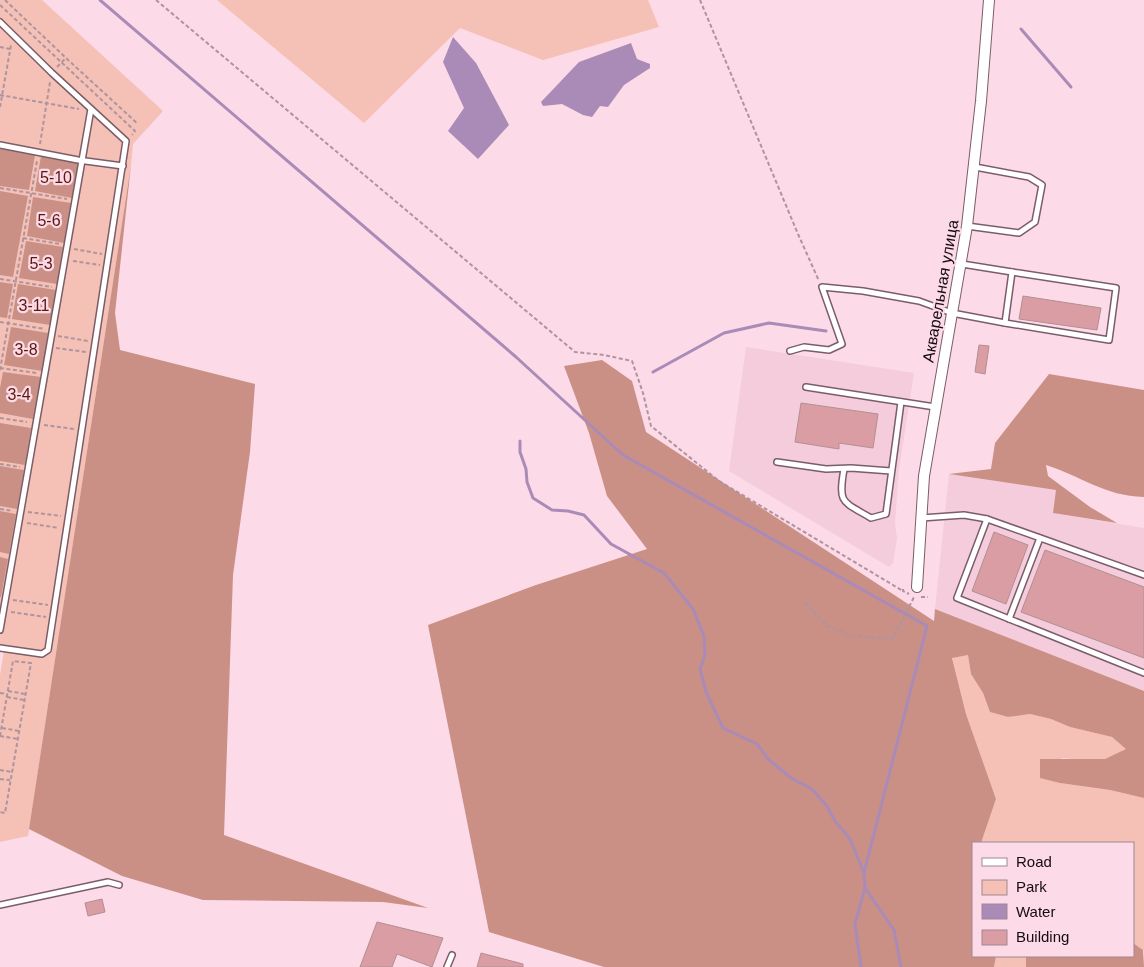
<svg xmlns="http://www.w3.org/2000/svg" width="1144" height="967" font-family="Helvetica,sans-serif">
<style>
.built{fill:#f4ccdc}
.green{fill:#f5c0b5}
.forest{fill:#ca9085}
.water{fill:#aa8bb7}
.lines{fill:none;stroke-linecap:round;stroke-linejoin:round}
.stream{stroke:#aa8bb7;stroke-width:3}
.building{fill:#da9da4;stroke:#b18f92}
.lane-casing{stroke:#7a5d69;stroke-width:8}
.street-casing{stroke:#7a5d69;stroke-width:12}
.path{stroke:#ae949e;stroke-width:2;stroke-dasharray:4 2.5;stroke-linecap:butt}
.lane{stroke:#fff;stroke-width:5}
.street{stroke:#fff;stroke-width:10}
.labels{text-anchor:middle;stroke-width:4.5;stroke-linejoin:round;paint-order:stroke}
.park-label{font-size:16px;fill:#5c170e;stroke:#fcdae7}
.street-label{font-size:16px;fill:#160b10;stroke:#fcdae7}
</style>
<rect width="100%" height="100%" fill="#fcdae7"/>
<!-- built -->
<g class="built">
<polygon points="746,347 914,373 899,469 895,523 897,538 893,563 889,567 729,471"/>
<polygon points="949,474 1057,490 1053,513 1144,528 1144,691 935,609"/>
</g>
<!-- green -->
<g class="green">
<polygon points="0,0 42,0 163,111 133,144 131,165 28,836 0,842 0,675 5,645 0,644"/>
<polygon points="217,0 648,0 659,27 543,60 460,28 364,123"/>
<polygon points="968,655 971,674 983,693 990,712 1008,717 1030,714 1051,719 1070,727 1112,737 1127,749 1105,759 1082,760 1062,758 1060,783 1110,790 1144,798 1144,951 1133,943 1133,843 981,843 996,799 966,714 952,657"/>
<polygon points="996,956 1026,956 1026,967 994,967"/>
</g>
<!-- forest -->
<g class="forest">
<polygon points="0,148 35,155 29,190 0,186"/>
<polygon points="41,156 78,163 72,198 35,191"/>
<polygon points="131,165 115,313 120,350 255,384 250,452 233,575 224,835 428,908 383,902 203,900 122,876 29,829"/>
<polygon points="0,191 28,196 13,277 0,275"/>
<polygon points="33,197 71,203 64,243 27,236"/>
<polygon points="26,241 63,247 57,284 19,278"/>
<polygon points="0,282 13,284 7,318 0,317"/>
<polygon points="18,284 56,290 50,325 12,319"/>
<polygon points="11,327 48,333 42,371 4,365"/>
<polygon points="602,360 632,381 646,432 934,621 935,609 1144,691 1144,798 1110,790 1060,783 1040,778 1040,759 1105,759 1126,749 1112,737 1070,727 1051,719 1030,714 1008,717 990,712 983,693 971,674 968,655 952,658 966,714 996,799 981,843 973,843 973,956 996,956 994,967 604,967 489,932 428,625 536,585 647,549 607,496 589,433 564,366"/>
<polygon points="3,372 41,377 33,419 0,413 0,388"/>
<path d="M1049 374 1144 390V497C1104 496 1081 476 1046 465L1048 476 1090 507 1117 523 1053 513 1056 490 949 474 991 469 995 443Z"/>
<polygon points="0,423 31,428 25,465 0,461"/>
<polygon points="0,466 24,470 17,509 0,506"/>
<polygon points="0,511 16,514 9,554 0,552"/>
<polygon points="0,557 8,559 1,597 0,597"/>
<polygon points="1133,943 1143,950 1144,967 1026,967 1026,956 1133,956"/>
</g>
<!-- water -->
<g class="water">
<polygon points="453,37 476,63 509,125 478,159 448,131 464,108 443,62"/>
<polygon points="631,43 637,59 650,64 650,68 624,85 608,107 600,106 592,117 583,115 562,104 543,106 541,102 579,62"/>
</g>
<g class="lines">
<!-- stream -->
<g class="stream">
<polyline points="100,0 516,357 623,455 927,626 864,873"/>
<polyline points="1021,29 1071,87"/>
<polyline points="653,372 724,333 769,323 826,331"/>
<polyline points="520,441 520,452 526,469 527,482 533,498 552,510 568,511 584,515 611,544 664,573 693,609 704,636 705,655 700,669 706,692 723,728 757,744 768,759 791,778 812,789 827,806 835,821 850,839 864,873 865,888 855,924 861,967"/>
<polyline points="865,888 894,930 901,967"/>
</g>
</g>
<!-- building -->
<g class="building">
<polygon points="1023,296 1101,308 1097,330 1019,319"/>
<polygon points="979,345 989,346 985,374 975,372"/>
<polygon points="801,403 878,414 873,448 839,443 839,449 795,442"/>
<polygon points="994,532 1028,545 1006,604 972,591"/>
<polygon points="1045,550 1144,587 1144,658 1021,612"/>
<polygon points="102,899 105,912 88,916 85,903"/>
<polygon points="377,922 443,938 432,967 397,954 392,967 360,967"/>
<polygon points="481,953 523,964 523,967 477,967"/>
</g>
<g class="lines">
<defs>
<g id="lane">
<polyline points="0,22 52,73 126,141 48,650 42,654 0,648"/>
<polyline points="0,145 78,160 123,166"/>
<polyline points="967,226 1019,233 1035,222 1042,185 1029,177 975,167"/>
<polyline points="1005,323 1109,340 1116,288 1012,272"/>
<polyline points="790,351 804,347 829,350 842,344 822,287 863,291 919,301 952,313 1005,323 1012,272 962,264"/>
<polyline points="806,387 935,407"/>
<polyline points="777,462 826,469 851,468 891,471"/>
<path d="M844 469C838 504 842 501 871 518L886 514 901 402"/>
<polyline points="921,518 964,515 987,519 1144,575"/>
<polyline points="987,519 957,598 1144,673"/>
<polyline points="1009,619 1040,538"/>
<polyline points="0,630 91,109"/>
<polyline points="0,905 108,882 119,885"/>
<polyline points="447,967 452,955"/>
</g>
<polyline id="street" points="917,587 924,476 967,226 981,101 989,0"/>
</defs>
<!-- lane casing -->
<use href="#lane" class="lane-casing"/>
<!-- street casing -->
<use href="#street" class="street-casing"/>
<!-- path -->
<g class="path">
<polyline points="5,0 66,58 138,124"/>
<polyline points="156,0 575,352 604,355 632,361 643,393 651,426 719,481 903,591"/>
<polyline points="700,0 798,234 819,281"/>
<polyline points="0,5 135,131 132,135"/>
<polyline points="0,47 10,49"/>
<polyline points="57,67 66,58"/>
<polyline points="0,95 79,109"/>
<polyline points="0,107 11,45"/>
<polyline points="40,144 50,82"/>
<polyline points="0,188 67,199"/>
<polyline points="23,238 60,244"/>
<polyline points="74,249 102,254"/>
<polyline points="73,261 100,265"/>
<polyline points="0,279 52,287"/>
<polyline points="0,322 45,329"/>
<polyline points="58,336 88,341"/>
<polyline points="56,348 86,352"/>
<polyline points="0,368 37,373"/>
<polyline points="0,370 37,161"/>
<polyline points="0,418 27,422"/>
<polyline points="44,425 74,429"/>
<polyline points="0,464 20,467"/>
<polyline points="0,509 13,511"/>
<polyline points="28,512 61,516"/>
<polyline points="27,523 59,528"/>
<polyline points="903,589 903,591 909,594"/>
<polyline points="921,597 928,597"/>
<polyline points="13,600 48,605"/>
<polyline points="805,602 827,626 853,636 893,639 914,597"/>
<polyline points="11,612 46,617"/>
<polyline points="8,691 25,694"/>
<polyline points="0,693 7,694"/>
<polyline points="7,697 24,700"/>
<polyline points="2,728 19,731"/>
<polyline points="0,736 13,661 31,663 5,813 0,812"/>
<polyline points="0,736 18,739"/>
<polyline points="0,770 12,772"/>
<polyline points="0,779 10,780"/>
</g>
<!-- lane -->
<use href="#lane" class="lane"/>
<!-- street -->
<use href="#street" class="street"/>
</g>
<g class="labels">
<!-- park labels -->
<g class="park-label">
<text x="56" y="183">5-10</text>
<text x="49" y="226">5-6</text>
<text x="41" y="269">5-3</text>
<text x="34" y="311">3-11</text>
<text x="26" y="355">3-8</text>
<text x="19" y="400">3-4</text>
</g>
<!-- street labels -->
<g class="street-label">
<text transform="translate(940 291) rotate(-80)" y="6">Акварельная улица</text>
</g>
</g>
<!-- legend -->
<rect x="972" y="842" width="162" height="115" fill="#fcdae7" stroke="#a08791"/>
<rect x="982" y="858" width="25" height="8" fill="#ffffff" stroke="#a08791"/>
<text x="1016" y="867" font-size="15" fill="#160b10">Road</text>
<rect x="982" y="880" width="25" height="15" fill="#f5c0b5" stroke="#a08791"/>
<text x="1016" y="892" font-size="15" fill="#160b10">Park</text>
<rect x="982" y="904" width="25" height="15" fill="#aa8bb7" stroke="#a08791"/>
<text x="1016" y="917" font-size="15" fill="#160b10">Water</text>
<rect x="982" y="930" width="25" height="15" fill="#da9da4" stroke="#a08791"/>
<text x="1016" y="942" font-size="15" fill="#160b10">Building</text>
</svg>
